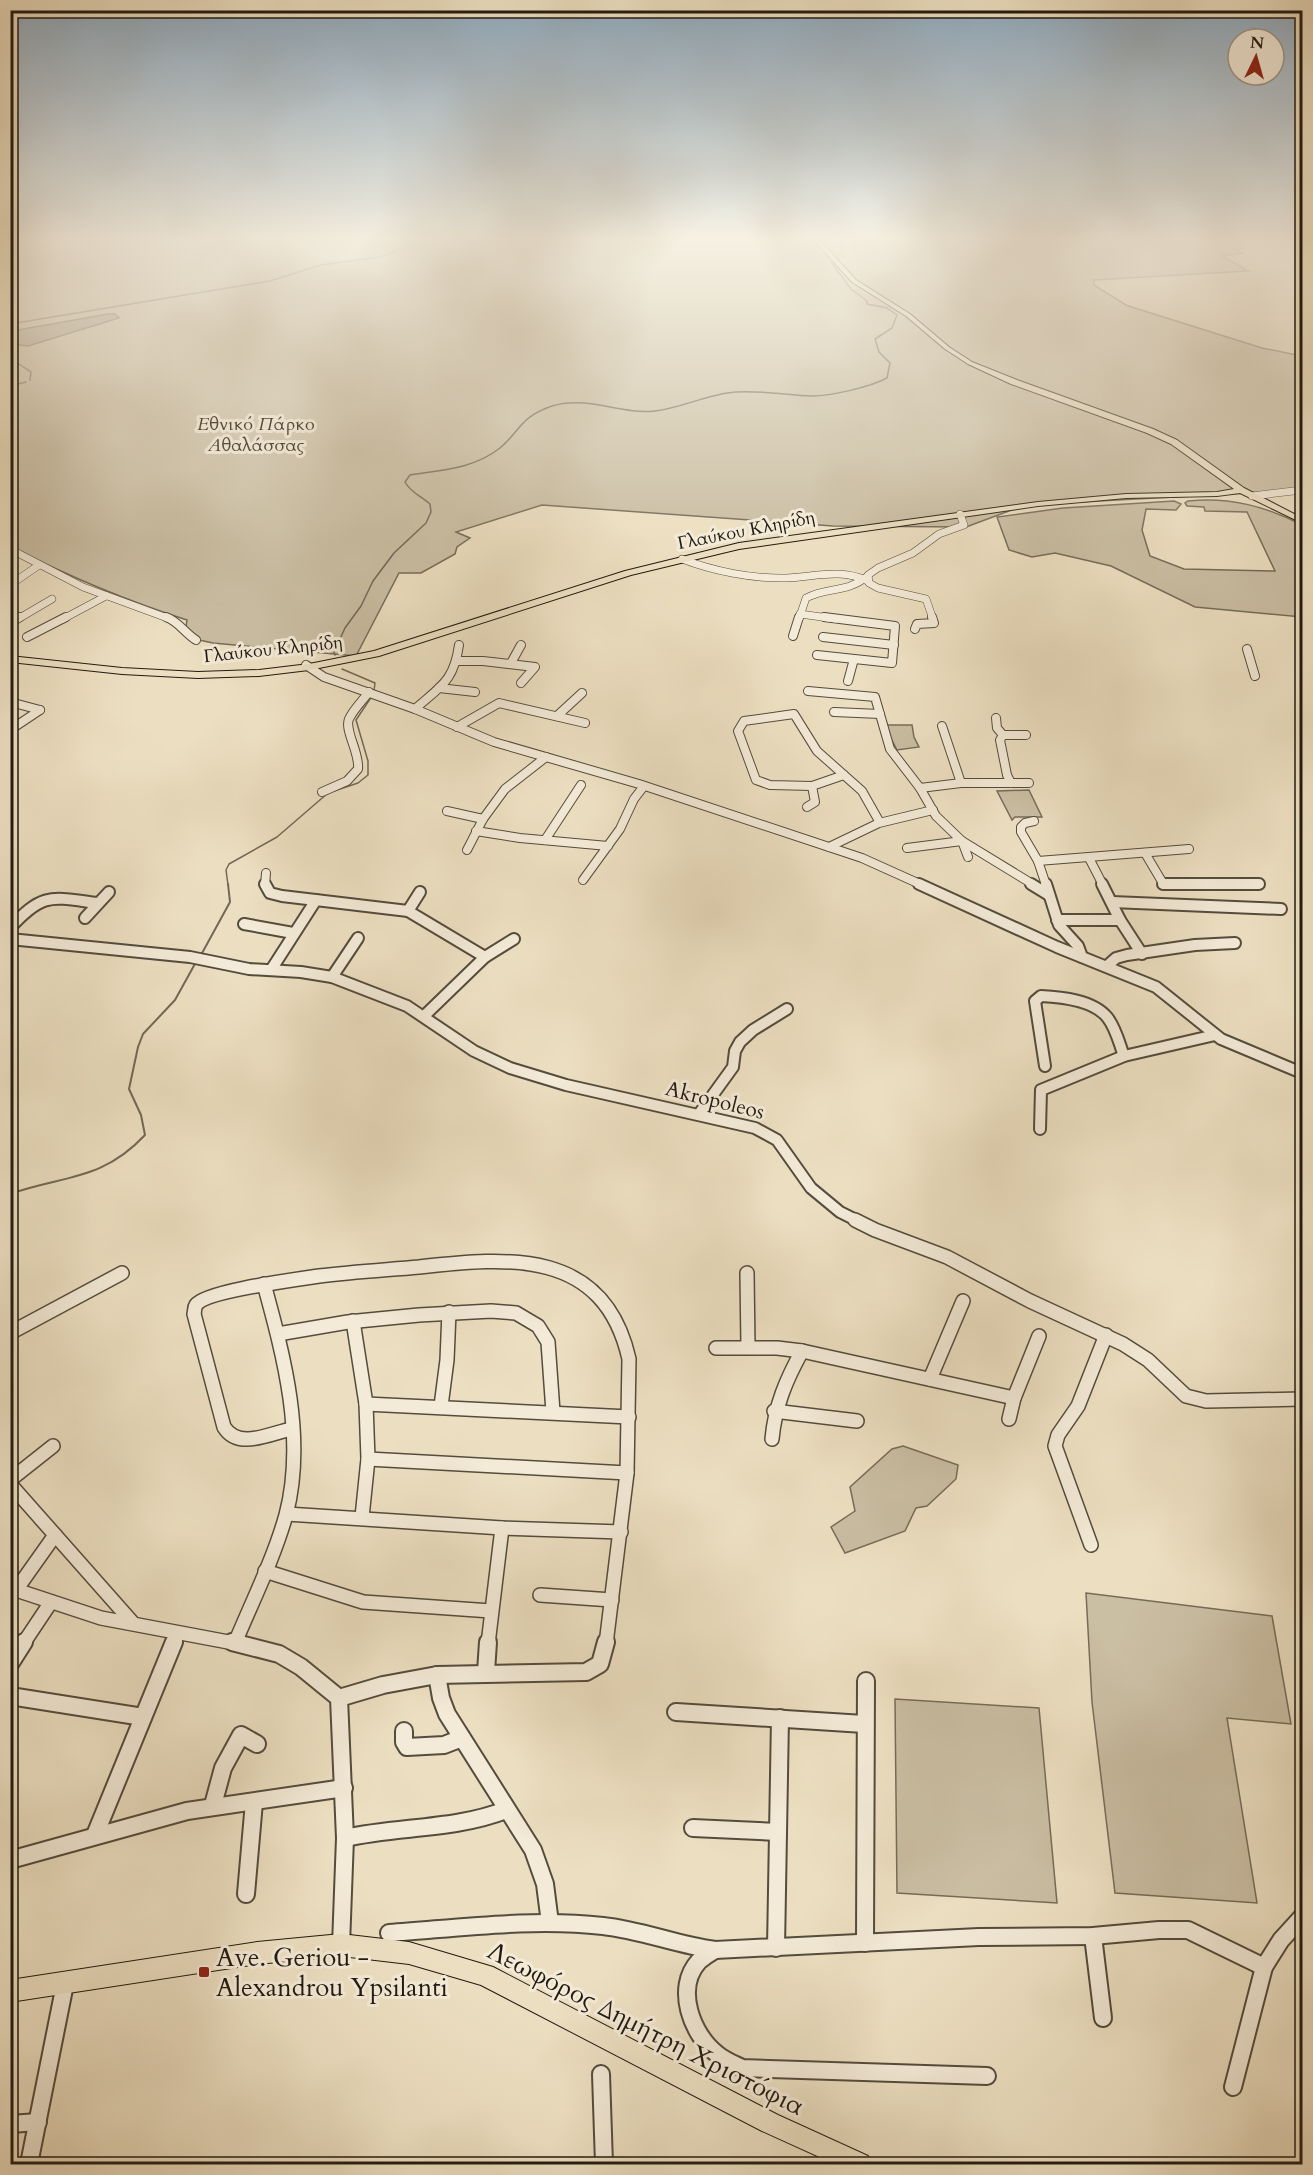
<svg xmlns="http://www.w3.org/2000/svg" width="1313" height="2175" font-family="Cardo,serif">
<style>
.green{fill:#cabea3;stroke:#766c5a;stroke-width:1.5}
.water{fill:#a79c85;stroke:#726857;stroke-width:1.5}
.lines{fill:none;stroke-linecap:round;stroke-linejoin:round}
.stream-far1{stroke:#726857;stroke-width:1.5}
.stream{stroke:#726857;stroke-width:2}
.minor-far5-casing{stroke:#544c3d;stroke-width:7}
.minor-far4-casing{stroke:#544c3d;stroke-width:8}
.minor-far3-casing{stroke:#544c3d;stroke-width:10}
.minor-far2-casing{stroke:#544c3d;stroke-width:14}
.minor-far1-casing{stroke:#544c3d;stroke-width:16}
.minor-casing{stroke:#544c3d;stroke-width:20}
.major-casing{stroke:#221b11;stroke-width:2}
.minor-far5{stroke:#f3ead7;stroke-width:5}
.minor-far4{stroke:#f3ead7;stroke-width:7}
.minor-far3{stroke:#f3ead7;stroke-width:8}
.minor-far2{stroke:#f3ead7;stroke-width:10}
.minor-far1{stroke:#f3ead7;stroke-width:13}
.minor{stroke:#f3ead7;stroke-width:16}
.major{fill:#ecdfc1;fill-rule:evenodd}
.poi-dot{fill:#8f2418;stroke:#f3ead7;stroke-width:2}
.labels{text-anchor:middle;stroke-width:6;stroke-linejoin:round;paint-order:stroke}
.far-park-label{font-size:18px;font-style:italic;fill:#544c3d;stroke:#f3ead7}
.far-street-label{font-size:18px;fill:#221b11;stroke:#f3ead7}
.street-label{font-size:21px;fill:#221b11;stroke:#f3ead7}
.near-poi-label{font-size:26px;fill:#221b11;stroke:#f3ead7;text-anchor:start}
.near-street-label{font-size:26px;fill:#221b11;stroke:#f3ead7}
</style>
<rect width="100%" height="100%" fill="#ecdfc1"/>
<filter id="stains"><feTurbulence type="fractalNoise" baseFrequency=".00333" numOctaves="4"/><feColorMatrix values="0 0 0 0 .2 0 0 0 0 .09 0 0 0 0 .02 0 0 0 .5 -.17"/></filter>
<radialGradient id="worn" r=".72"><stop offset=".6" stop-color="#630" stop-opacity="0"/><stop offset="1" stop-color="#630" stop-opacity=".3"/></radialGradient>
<!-- green -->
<g class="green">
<path d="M11 237H1241V240L1236 241 1243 248H1233L1242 253 1222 256 1248 271 1094 280V285L1126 305 1138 309 1262 348 1302 356V490L1025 505 966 527 833 526 542 505 456 532 470 538 457 547 455 554 421 573H399L356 656 213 643 199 640 186 627 187 620C124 600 70 577 11 547Z"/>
<path d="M1174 501 1181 504 1176 510 1146 509 1142 530 1150 556 1184 569 1275 571 1247 512 1205 511 1204 507 1187 506 1185 503 1188 501C1230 497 1265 506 1302 525V617L1195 607 1111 566 1055 553 1032 557 1009 550 997 517 1063 508Z"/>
<polygon points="884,725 912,725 914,737 919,747 897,750"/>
<polygon points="1029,790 1042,817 1015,817 1012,820 997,791"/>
<polygon points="903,1446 958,1465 956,1479 927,1506 916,1508 905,1531 845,1553 831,1527 855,1511 850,1487 892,1449"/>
<polygon points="1086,1593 1272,1616 1291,1724 1227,1718 1257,1903 1115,1893 1092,1702"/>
<polygon points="895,1699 1039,1708 1057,1903 897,1893"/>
</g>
<!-- water -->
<polygon class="water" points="108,314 115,314 119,318 28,346 20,345 11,340 14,332 18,330"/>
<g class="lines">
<!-- stream-far1 -->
<g class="stream-far1">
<polyline points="839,255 842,253 842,237"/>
<polyline points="10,324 270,281 321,265 380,257 413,245 415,243 412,237"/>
<polyline points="10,358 31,372 30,380"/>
<polyline points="10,386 26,382"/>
<path d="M335 655 334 652 345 628 361 606 373 581 394 553 426 523 431 512 430 504C421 496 411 493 405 482L410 475C442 470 473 469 500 448 521 430 520 417 552 406 587 395 620 415 655 411 682 408 708 394 735 392 760 390 787 395 812 396 831 396 870 387 887 378L890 363 879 352 875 339 892 328 897 315 887 308 867 304V301L851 289 831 262"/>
<polyline points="342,669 375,683 374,691"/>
<polyline points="334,791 358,783 368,775 368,761 356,720 372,696"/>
<polyline points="228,885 226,870 229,864 277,837 328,793"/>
</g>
<!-- stream -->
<g class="stream">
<polyline points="201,955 230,902 228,884"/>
<path d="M10 1194C64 1175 102 1181 145 1135L141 1115 129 1089 138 1047 143 1034 175 1000 196 962"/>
</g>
<defs>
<polyline id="minor-far5" points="10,241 23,237"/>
<g id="minor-far4">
<polyline points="1252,496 1302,490"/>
<polyline points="10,549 83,587 170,619"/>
<path d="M682 559C713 571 753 579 786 578 815 577 840 568 868 581"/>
<polyline points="10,585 39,565"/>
<polyline points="800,614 836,619"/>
<polyline points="18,619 52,599"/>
<polyline points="63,619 106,596"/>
<path d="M799 619 806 598C829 586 845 594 868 576"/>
<polyline points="933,619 926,599 878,588 869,583 868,575 878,568 913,553 939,534 964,525 960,514"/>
</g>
<g id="minor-far3">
<path d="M166 617C178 621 185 633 196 640"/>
<polyline points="10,623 20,617"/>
<polyline points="915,629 917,624 934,623 932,617"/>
<polyline points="793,636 799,617"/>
<polyline points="27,637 66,617"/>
<polyline points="823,637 894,645"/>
<polyline points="1247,649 1255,676"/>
<polyline points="817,655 892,663 895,626 824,617"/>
<polyline points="457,661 483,661 535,667 521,683"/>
<polyline points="511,663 521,645"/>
<polyline points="306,665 324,677 415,709 494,742 639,784 862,858 922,885"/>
<polyline points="848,681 854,659"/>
<polyline points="439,688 475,692"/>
<polyline points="808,691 875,697 890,749 920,788 936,816 962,841 968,857"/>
<polyline points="10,702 40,710"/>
<path d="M415 709C441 686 454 681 459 645"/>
<polyline points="834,712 880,714"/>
<polyline points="557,716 582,693"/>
<polyline points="996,718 997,728 1003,735"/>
<polyline points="942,726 961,783"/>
<polyline points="457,727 499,703 585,723"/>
<polyline points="10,730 40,710"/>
<polyline points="1011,783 1007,775 1000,740 1003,735 1026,735"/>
<polyline points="812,786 770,785 756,780 738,731 744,721 794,714 817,751 862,791 879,821"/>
<polyline points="920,788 961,783 1029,783"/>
<path d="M322 792 347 781 358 769C360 753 344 730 349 719 353 710 363 700 369 692"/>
<polyline points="807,807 815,802 812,786 844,775"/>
<polyline points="447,811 483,819"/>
<polyline points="1034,821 1025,823 1021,827 1021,832 1038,861 1046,885"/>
<polyline points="476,831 520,838 608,846"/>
<polyline points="545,840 581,785"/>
<polyline points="829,847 879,823 933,810"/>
<polyline points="907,848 962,841 1034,885"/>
<polyline points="467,850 483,819 505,789 546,757"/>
<polyline points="1145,853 1164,885 1259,884"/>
<polyline points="1089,858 1103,885"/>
<polyline points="1038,861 1189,849"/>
<polyline points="583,880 620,829 634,799 644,786"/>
<polyline points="265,885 266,873"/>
</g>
<g id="minor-far2">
<polyline points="265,884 270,893 282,896 408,911 485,957"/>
<polyline points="919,884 1057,947 1156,987 1221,1039 1302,1073"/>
<polyline points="1031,884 1049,895"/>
<polyline points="1046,884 1059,925 1078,946 1082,957"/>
<polyline points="1102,884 1120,920 1142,954"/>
<polyline points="1163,884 1259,884"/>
<polyline points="1112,902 1281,909"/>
<polyline points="408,911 420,892"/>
<polyline points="85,918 109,892"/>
<polyline points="1057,920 1120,920"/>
<polyline points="244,924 293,933"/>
<path d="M10 928C43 892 51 897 97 903"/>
<polyline points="10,939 190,957 249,969 301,972 332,977 407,1006 474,1051 510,1068 566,1085 755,1128 777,1140 811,1188 840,1212 858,1221"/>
<polyline points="1107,966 1116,958 1127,955 1195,945 1235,943"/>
<polyline points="271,970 316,900"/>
<polyline points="332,977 358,938"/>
<polyline points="424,1016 485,957 514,939"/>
<path d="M1045 1066 1035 1001 1041 996C1062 997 1093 1000 1107 1017 1116 1028 1119 1043 1124 1056"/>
<polyline points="699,1114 733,1067 735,1051 740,1042 753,1030 787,1009"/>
<polyline points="1040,1129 1041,1090 1124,1056 1215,1035"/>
</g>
<g id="minor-far1">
<polyline points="855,1220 875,1230 947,1257 1030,1301 1123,1344 1148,1360 1186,1396 1206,1401 1302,1399"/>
<polyline points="747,1273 748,1347"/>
<polyline points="353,1321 366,1404 368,1459 362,1517"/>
<polyline points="10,1333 122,1273"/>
<polyline points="278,1334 348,1322 419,1315 491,1311 516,1313 538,1326 548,1342 553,1412"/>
<polyline points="716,1348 777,1348 802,1351 1014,1398"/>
<polyline points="930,1379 963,1301"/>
<polyline points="366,1404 629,1417"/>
<polyline points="441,1406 447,1360 449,1312"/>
<polyline points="774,1411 857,1421"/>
<polyline points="1009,1419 1014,1398 1039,1336"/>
<path d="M291 1429C269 1434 238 1450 224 1427L194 1314C195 1311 194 1308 196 1305 205 1291 300 1279 319 1276 352 1272 385 1270 419 1267 508 1257 604 1248 629 1359L627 1473 606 1644"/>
<path d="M772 1439C775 1406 786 1380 802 1351"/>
<polyline points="368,1459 627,1473"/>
<polyline points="10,1480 53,1446"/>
<polyline points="10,1484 132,1622"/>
<polyline points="287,1514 502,1528 621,1532"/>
<polyline points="1091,1545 1055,1446 1058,1435 1078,1406 1106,1335"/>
<polyline points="265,1571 363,1602 491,1611"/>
<polyline points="10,1588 101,1618 239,1644"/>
<polyline points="16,1590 55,1535"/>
<polyline points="540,1595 612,1600"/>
<path d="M235 1643C252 1602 274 1558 286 1515 306 1439 284 1357 264 1284"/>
<polyline points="23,1644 51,1602"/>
<polyline points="173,1644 177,1634"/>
<polyline points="488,1644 502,1528"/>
</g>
<g id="minor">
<polyline points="232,1642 279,1654 301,1667 339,1698 345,1838 341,1945"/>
<polyline points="10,1664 24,1642"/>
<polyline points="486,1672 488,1642"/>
<polyline points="437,1675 441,1698 447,1714 533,1850 545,1884 550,1923"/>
<polyline points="10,1696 143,1717"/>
<polyline points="339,1698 383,1685 437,1675 586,1672 600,1664 606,1642"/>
<polyline points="676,1712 864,1724"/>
<polyline points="404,1731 404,1742 407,1747 444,1745 462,1738"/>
<polyline points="213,1805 223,1768 241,1735 257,1744"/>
<polyline points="693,1828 778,1832"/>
<polyline points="95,1835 174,1642"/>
<path d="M345 1838C399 1826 454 1830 506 1810"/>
<polyline points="10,1860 187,1811 344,1788"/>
<polyline points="246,1894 254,1802"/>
<path d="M389 1933C460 1928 532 1918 603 1926 641 1930 677 1945 715 1950L979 1937 1093 1936 1159 1930H1188L1264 1967"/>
<polyline points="1093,1936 1103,2018"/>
<polyline points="865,1943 866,1681"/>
<polyline points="776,1948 780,1718"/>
<path d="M715 1950C710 1953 704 1957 699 1961 674 1988 692 2035 717 2054 724 2060 734 2064 742 2068L987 2076"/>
<polyline points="601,2074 604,2164"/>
<polyline points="1233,2087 1264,1967 1281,1940 1302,1917"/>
<polyline points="10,2124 38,2122"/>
<polyline points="29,2164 65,1984"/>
</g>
<g id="major">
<polygon points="811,237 817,237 856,280 910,314 949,347 972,362 1017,380 1153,429 1177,440 1244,488 1302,518 1302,523 1240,493 1217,496 1126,498 1038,506 739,549 631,575 379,656 309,670 259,676 198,678 122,674 10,662 10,656 122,668 198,672 259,670 309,664 374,651 625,571 739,543 1038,502 1126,494 1217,492 1234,489 1171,444 1147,433 1011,384 968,364 945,349 906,316 852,282"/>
<polygon points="341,1934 409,1942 493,1967 778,2115 868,2156 871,2164 835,2164 762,2131 481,1985 409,1964 341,1956 257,1964 10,2002 10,1980 257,1942"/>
</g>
</defs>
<!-- minor-far5 casing -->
<use href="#minor-far5" class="minor-far5-casing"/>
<!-- minor-far4 casing -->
<use href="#minor-far4" class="minor-far4-casing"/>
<!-- minor-far3 casing -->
<use href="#minor-far3" class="minor-far3-casing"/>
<!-- minor-far2 casing -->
<use href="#minor-far2" class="minor-far2-casing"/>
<!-- minor-far1 casing -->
<use href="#minor-far1" class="minor-far1-casing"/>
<!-- minor casing -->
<use href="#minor" class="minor-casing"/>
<!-- major casing -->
<use href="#major" class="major-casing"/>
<!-- minor-far5 -->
<use href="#minor-far5" class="minor-far5"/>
<!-- minor-far4 -->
<use href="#minor-far4" class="minor-far4"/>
<!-- minor-far3 -->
<use href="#minor-far3" class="minor-far3"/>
<!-- minor-far2 -->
<use href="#minor-far2" class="minor-far2"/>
<!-- minor-far1 -->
<use href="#minor-far1" class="minor-far1"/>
<!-- minor -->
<use href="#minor" class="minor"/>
<!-- major -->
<use href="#major" class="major"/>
</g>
<!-- sky -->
<linearGradient id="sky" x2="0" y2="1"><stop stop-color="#8eaac0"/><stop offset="0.44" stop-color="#f6f1e3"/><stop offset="1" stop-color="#f6f1e3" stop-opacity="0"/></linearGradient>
<rect width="1313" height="542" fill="url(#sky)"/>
<!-- markers -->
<rect class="poi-dot" x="198" y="1966" width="12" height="12" rx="3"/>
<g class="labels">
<!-- far-park labels -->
<g class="far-park-label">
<text x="256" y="430">Εθνικό Πάρκο<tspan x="256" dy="21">Αθαλάσσας</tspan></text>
</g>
<!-- far-street labels -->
<g class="far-street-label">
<text transform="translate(746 530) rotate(-11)" y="6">Γλαύκου Κληρίδη</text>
<text transform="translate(273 649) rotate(-6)" y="6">Γλαύκου Κληρίδη</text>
</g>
<!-- street labels -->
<g class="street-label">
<text transform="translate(715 1100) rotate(14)" y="7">Akropoleos</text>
</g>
<!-- near-poi labels -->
<g class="near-poi-label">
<text x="216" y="1966">Ave. Geriou -<tspan x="216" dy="30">Alexandrou Ypsilanti</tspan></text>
</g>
<!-- near-street labels -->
<g class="near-street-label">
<text transform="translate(646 2028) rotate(27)" y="9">Λεωφόρος Δημήτρη Χριστόφια</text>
</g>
</g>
<!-- margin -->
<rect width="1313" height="2175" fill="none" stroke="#ecdfc1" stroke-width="36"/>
<rect x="12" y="12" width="1289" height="2151" fill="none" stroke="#221b11" stroke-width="3"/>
<rect x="18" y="18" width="1277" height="2139" fill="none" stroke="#221b11" stroke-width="1.5"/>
<!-- north arrow -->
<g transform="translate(1256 57) rotate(5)"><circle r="28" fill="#f3ead7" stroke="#9f9788" stroke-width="1.5"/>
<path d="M0-4.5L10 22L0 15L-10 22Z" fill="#8f2418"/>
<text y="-9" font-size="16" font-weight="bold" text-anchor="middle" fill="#221b11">N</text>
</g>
<rect width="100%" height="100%" filter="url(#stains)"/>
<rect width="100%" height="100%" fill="url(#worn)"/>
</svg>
